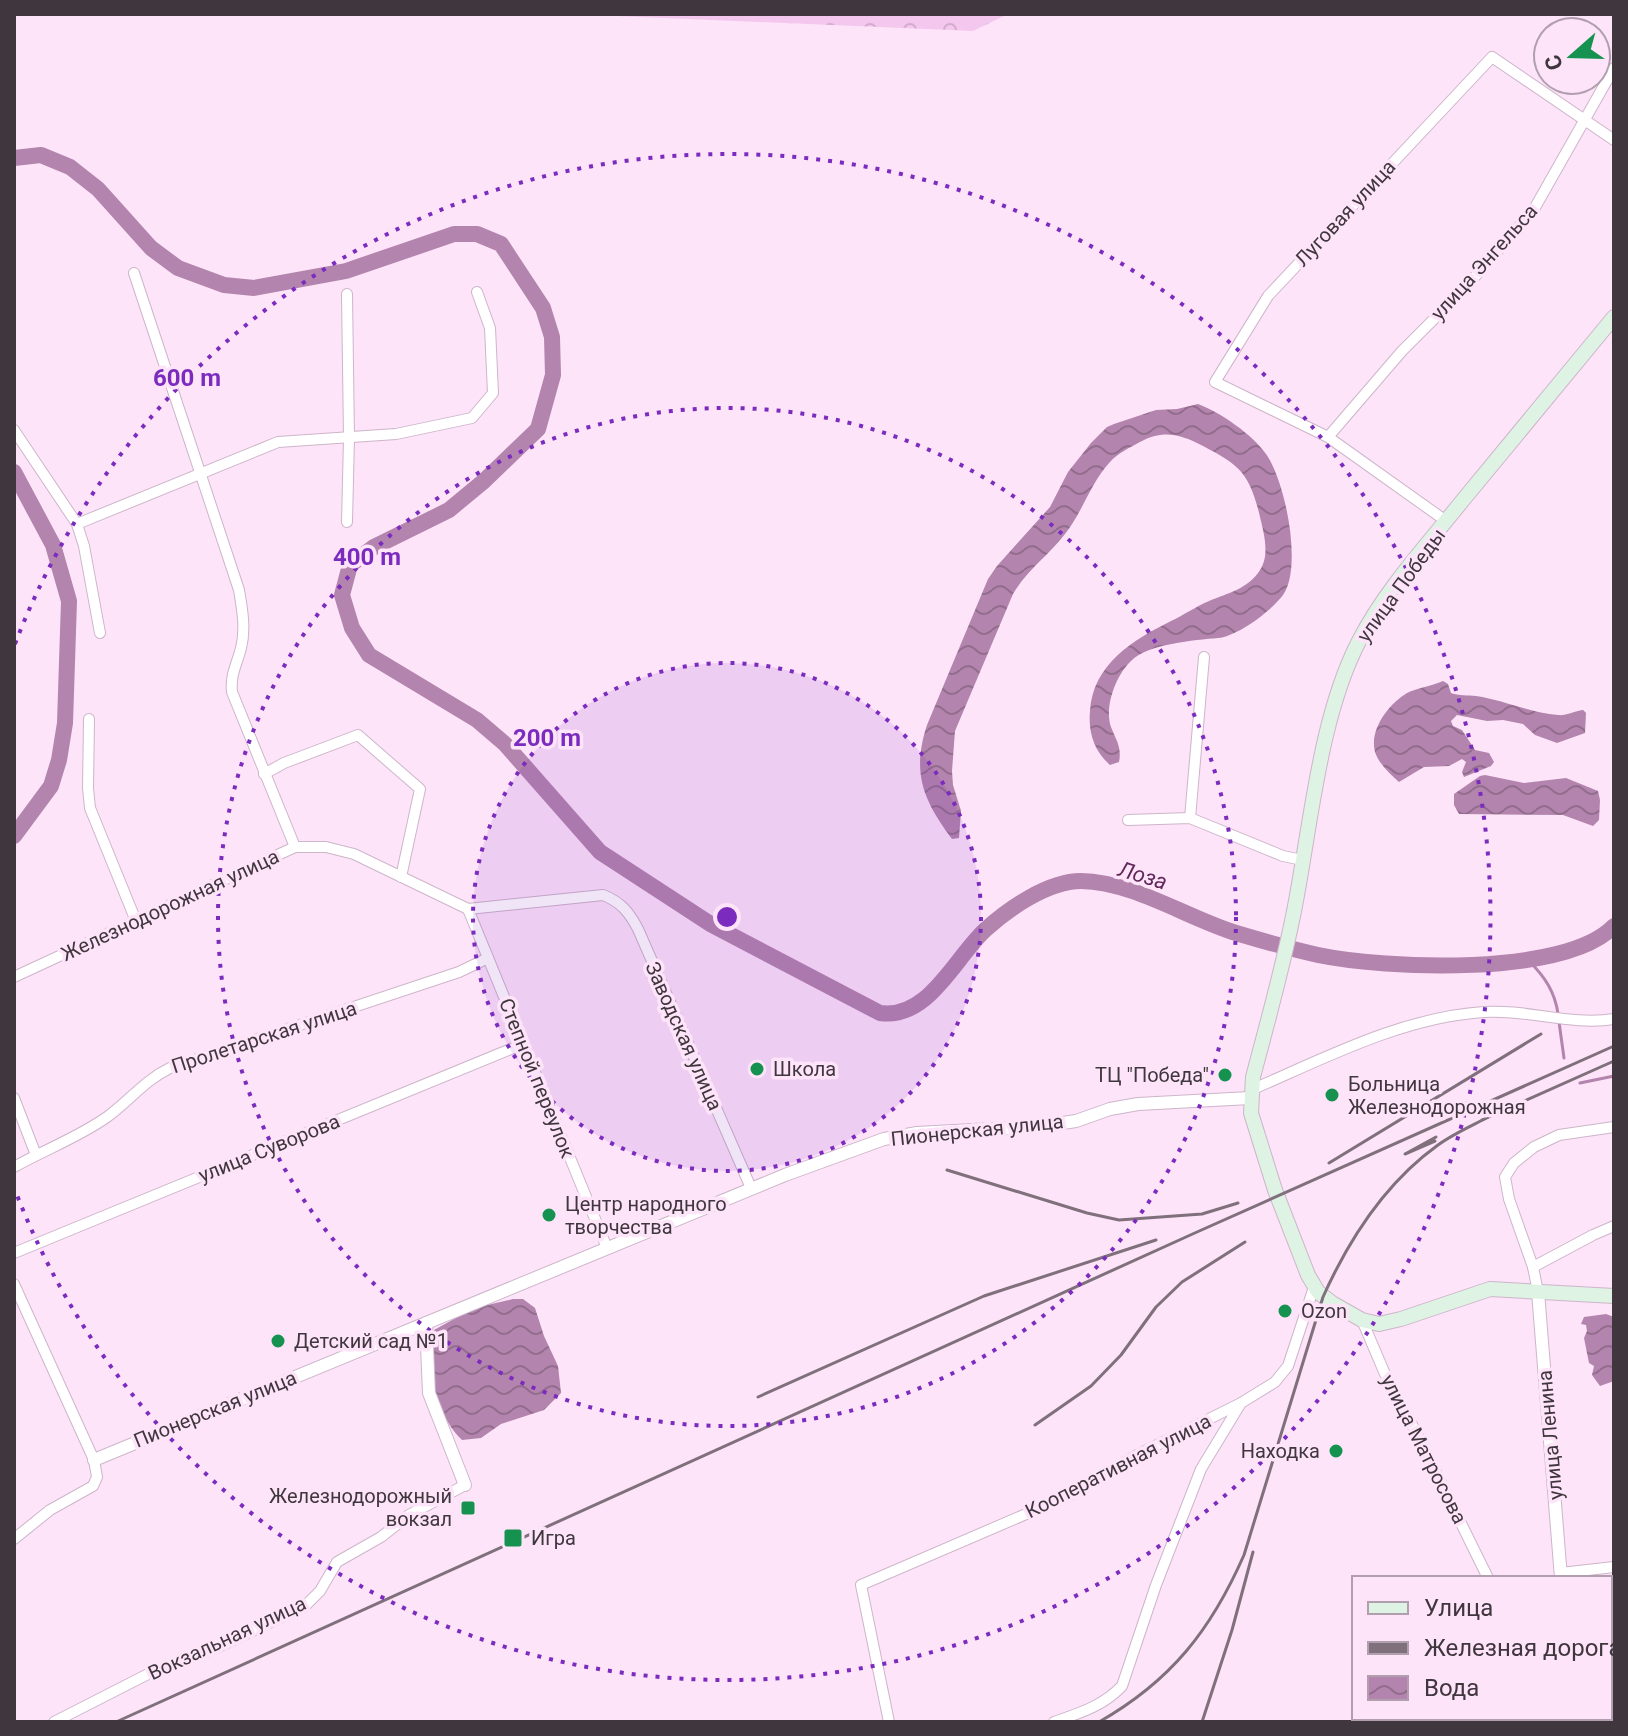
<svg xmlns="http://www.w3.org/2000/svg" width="1628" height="1736" font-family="Roboto,sans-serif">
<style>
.forest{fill:url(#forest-crowns)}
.water{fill:url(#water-waves)}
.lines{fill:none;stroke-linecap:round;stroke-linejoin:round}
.stream{stroke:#b384ad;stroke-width:3}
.river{stroke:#b384ad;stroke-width:16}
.minor-casing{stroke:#cdb5ca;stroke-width:12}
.tertiary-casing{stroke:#cdb5ca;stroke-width:14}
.secondary-casing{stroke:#cdb5ca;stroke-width:16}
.minor{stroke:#fff;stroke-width:10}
.tertiary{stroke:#fff;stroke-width:12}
.secondary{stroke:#dff3e4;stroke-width:14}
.rail{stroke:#7f707c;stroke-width:3}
.ring{fill:none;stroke:#7b2cbf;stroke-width:4;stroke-dasharray:4 8}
.poi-dot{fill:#15924f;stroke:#fde4f9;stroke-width:3}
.labels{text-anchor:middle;stroke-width:7;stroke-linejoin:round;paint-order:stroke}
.street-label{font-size:20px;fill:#40363e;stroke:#fde4f9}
.poi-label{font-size:20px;fill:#40363e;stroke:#fde4f9;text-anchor:start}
.water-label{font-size:22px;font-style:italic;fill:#61285c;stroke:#fde4f9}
.centre{fill:#7b2cbf;stroke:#fde4f9;stroke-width:4}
.ring-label{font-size:24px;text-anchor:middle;font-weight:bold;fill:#7b2cbf;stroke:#fde4f9;stroke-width:7;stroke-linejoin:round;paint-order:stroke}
</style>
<defs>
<pattern id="forest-crowns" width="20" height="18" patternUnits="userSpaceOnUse" patternTransform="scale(2)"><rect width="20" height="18" fill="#f4c7ee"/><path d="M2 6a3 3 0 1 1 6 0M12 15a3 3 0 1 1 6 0" fill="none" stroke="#d2accd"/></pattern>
<pattern id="water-waves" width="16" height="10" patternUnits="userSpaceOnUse" patternTransform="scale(2)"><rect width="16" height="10" fill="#b384ad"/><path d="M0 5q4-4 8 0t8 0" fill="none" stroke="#936d8e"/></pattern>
</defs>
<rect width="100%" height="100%" fill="#fde4f9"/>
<!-- forest -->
<polygon class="forest" points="570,14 1008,14 973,31"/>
<!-- water -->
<g class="water">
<path d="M1198 404C1220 412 1253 435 1266 454 1285 480 1303 567 1283 595 1271 611 1238 636 1218 638 1195 640 1147 644 1131 661 1116 675 1104 707 1111 727 1116 740 1122 747 1119 762L1110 765C1094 751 1088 732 1090 711 1093 664 1133 640 1171 621 1184 615 1195 607 1209 601 1228 593 1248 589 1260 570 1270 555 1264 534 1260 517 1249 470 1238 464 1197 443 1176 433 1161 431 1140 442 1129 448 1118 453 1110 462 1091 482 1082 513 1065 534 1048 556 1027 570 1013 594L955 731 952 771 953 785 961 811 959 838 952 839C924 801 911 774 927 725L988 579 997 566 1050 507 1068 472 1091 443 1107 427 1114 424 1156 410 1177 409Z"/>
<path d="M1443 681 1448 684 1451 693C1459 696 1468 695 1476 696 1504 700 1530 713 1558 715 1566 716 1574 711 1583 710L1586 713 1585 733 1557 743 1535 735 1523 724 1503 720 1487 721 1457 715 1451 721 1453 726 1462 730 1475 750 1489 753 1494 762 1491 766 1464 777 1462 772 1466 762 1462 759 1449 766 1424 767 1399 782C1390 774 1379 764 1375 752 1369 729 1389 704 1407 693 1417 688 1432 686 1443 681Z"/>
<polygon points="1485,775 1524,783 1566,778 1598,791 1600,800 1599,820 1593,826 1563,815 1459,814 1454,805 1454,794 1480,776"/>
<path d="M513 1299H523L535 1308 544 1336 558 1366 561 1393 544 1410 501 1424 481 1438 462 1440C434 1413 427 1367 434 1330L474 1308Z"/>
<polygon points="1606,1314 1614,1317 1614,1381 1600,1386 1592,1375 1594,1366 1589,1363 1584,1338 1587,1331 1586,1325 1581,1324 1584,1317"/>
</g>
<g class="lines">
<!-- stream -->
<g class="stream">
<path d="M1529 961C1545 977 1555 992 1558 1014"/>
<polyline points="1559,1022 1564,1058"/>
<polyline points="1580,1083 1614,1076"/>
</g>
<!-- river -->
<g class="river">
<path d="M14 158 41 155 70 167 98 189 151 248 178 268 224 285 254 288 346 271 454 234H477L501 244 543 308 552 337 553 375 538 429 484 481 449 510 374 547 350 565 342 595 352 628 369 655 477 720 505 744 600 852 712 925 880 1013C928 1020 954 959 985 930 1008 909 1048 881 1081 881 1134 882 1187 918 1236 933 1263 941 1291 949 1318 955 1385 969 1565 977 1614 926"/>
<polyline points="14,472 53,545 69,601 65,723 59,760 51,786 14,836"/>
</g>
<defs>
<g id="minor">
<path d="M134 273 239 590C242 608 246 629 241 648 237 664 230 675 232 692L295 847"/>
<polyline points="347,294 349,438 347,522"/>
<polyline points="14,430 77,524 84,546 100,633"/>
<polyline points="1328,437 1402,351 1464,289 1533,211 1614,68"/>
<polyline points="1446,521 1328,437 1215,382 1268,296 1492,57 1614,140"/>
<polyline points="77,524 278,442 396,434 472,418 493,393 490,328 477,292"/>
<polyline points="89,719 88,788 90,808 136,921"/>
<polyline points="264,774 284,763 358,735 420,789 401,877"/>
<polyline points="1190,818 1204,657"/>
<polyline points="1128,820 1190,818 1283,856 1302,860"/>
<polyline points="468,909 607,1248"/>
<path d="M14 977 295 847H326L354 854 468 909 603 895C621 902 629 912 638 929L751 1188"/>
<path d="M1251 1090C1325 1058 1403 1017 1484 1012 1527 1009 1571 1026 1614 1019"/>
<polyline points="14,1098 36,1155"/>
<path d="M14 1167C44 1150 79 1137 107 1117 129 1101 145 1080 170 1068L459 972 488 958"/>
<polyline points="14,1253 523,1044"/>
<polyline points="1533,1267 1593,1235 1614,1226"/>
<polyline points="14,1284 94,1460 97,1477 93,1486 50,1510 14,1539"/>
<polyline points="1538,1292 1533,1267 1509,1199 1505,1177 1514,1163 1534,1147 1559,1135 1614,1127"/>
<polyline points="1362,1320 1385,1374 1418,1436 1488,1578"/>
<polyline points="1561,1573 1614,1567"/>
<polyline points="1610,1712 1614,1712"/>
<polyline points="54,1722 152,1672 216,1648 305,1606 320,1591 337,1562 381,1537 409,1515 465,1485"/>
<polyline points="889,1722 861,1585 1068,1496 1137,1455 1241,1403"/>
<path d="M1054 1722C1080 1713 1103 1706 1122 1686L1156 1585 1201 1469 1241 1403 1275 1382 1288 1366 1314 1287"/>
<polyline points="1469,1722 1471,1718"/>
<polyline points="1528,1722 1559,1718"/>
</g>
<g id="tertiary">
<polyline points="1538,1292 1561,1578"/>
<polyline points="426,1323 429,1393 465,1485"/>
<polyline points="94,1460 785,1175 884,1139 917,1133 1043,1126 1076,1121 1110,1109 1138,1104 1250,1098"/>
<polyline points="1573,1718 1574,1722"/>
</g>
<path id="secondary" d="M1614 317C1564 378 1514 439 1463 500 1427 545 1385 590 1359 641 1320 716 1311 823 1295 906 1284 964 1268 1020 1253 1077L1251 1113 1275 1190 1308 1275 1318 1292 1332 1303 1362 1320 1379 1324 1401 1319 1490 1289 1614 1296"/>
</defs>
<!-- minor casing -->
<use href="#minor" class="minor-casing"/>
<!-- tertiary casing -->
<use href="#tertiary" class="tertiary-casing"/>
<!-- secondary casing -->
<use href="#secondary" class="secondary-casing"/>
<!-- minor -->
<use href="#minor" class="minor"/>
<!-- tertiary -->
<use href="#tertiary" class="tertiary"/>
<!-- secondary -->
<use href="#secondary" class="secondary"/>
<!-- rail -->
<g class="rail">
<polyline points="1482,1120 1614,1061"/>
<polyline points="1435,1141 1405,1154 1436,1137"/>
<polyline points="1329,1163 1541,1034"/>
<polyline points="947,1170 1087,1213 1119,1220 1202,1214 1238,1203"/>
<polyline points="758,1397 984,1296 1156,1240"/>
<polyline points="1035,1425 1091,1386 1121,1355 1156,1307 1182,1282 1245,1242"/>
<polyline points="116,1722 1197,1232 1614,1046"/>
<path d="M1099 1722C1171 1681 1211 1630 1244 1555L1323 1297C1349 1239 1385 1183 1438 1145 1454 1133 1474 1125 1492 1115"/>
<polyline points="1202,1722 1232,1630 1253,1552"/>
</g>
</g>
<!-- distance rings -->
<circle cx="727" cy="917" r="254" fill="#7b2cbf" fill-opacity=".12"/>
<g class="ring">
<circle cx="727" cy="917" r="254"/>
<circle cx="727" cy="917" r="509"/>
<path d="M15 644A763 763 0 1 1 15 1190"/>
</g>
<!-- markers -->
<g class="poi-dot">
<circle cx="757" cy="1069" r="8"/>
<circle cx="1225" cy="1075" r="8"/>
<circle cx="1332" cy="1095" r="8"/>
<circle cx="549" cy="1215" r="8"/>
<circle cx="1285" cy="1311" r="8"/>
<circle cx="278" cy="1341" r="8"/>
<circle cx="1336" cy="1451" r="8"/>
<rect x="460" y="1500" width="16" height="16" rx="4"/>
<rect x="503" y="1528" width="20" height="20" rx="4"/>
</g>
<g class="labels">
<!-- street labels -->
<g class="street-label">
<text transform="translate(1345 213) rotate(-47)" y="7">Луговая улица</text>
<text transform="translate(1484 262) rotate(-48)" y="7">улица Энгельса</text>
<text transform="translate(1401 585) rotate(-54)" y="7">улица Победы</text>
<text transform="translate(170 905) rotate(-25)" y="7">Железнодорожная улица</text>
<text transform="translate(684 1036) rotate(66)" y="7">Заводская улица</text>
<text transform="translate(264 1037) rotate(-18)" y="7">Пролетарская улица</text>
<text transform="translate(537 1078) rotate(68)" y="7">Степной переулок</text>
<text transform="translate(977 1130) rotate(-6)" y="7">Пионерская улица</text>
<text transform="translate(269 1148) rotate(-22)" y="7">улица Суворова</text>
<text transform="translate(215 1409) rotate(-22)" y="7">Пионерская улица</text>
<text transform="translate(1550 1435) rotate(-95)" y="7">улица Ленина</text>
<text transform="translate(1424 1449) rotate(63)" y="7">улица Матросова</text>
<text transform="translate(1118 1466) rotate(-27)" y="7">Кооперативная улица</text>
<text transform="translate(227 1638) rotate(-25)" y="7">Вокзальная улица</text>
</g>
<!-- poi labels -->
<g class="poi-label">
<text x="773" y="1076">Школа</text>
<text x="1209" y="1082" text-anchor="end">ТЦ "Победа"</text>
<text x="1348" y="1091">Больница<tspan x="1348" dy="23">Железнодорожная</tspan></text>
<text x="565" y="1211">Центр народного<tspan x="565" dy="23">творчества</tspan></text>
<text x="1301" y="1318">Ozon</text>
<text x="294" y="1348">Детский сад №1</text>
<text x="1320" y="1458" text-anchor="end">Находка</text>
<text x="452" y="1503" text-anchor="end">Железнодорожный<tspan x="452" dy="23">вокзал</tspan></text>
<text x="531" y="1545">Игра</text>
</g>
<!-- water labels -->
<g class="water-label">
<text transform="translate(1143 875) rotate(17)" y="8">Лоза</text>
</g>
</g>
<circle cx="727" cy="917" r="12" class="centre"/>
<g class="ring-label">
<text x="187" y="386">600 m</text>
<text x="367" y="565">400 m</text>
<text x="547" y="746">200 m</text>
</g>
<!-- border -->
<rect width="1628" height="1736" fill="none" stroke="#40363e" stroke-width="32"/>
<!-- legend -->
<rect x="1352" y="1576" width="260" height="144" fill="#fde4f9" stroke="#b19eae" stroke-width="2"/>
<rect x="1368" y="1602" width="40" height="12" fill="#dff3e4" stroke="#b19eae" stroke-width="2"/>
<text x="1424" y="1616" font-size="24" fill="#40363e">Улица</text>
<rect x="1368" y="1642" width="40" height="12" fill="#7f707c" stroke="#b19eae" stroke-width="2"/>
<text x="1424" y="1656" font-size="24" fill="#40363e">Железная дорога</text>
<rect x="1368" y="1676" width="40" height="24" fill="url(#water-waves)" stroke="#b19eae" stroke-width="2"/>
<text x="1424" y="1696" font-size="24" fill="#40363e">Вода</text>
<!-- north arrow -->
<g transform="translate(1572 56) rotate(250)"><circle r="38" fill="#fde4f9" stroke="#b19eae" stroke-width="2"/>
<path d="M0-6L14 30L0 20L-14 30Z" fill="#15924f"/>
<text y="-12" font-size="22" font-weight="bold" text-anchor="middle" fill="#40363e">С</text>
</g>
</svg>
